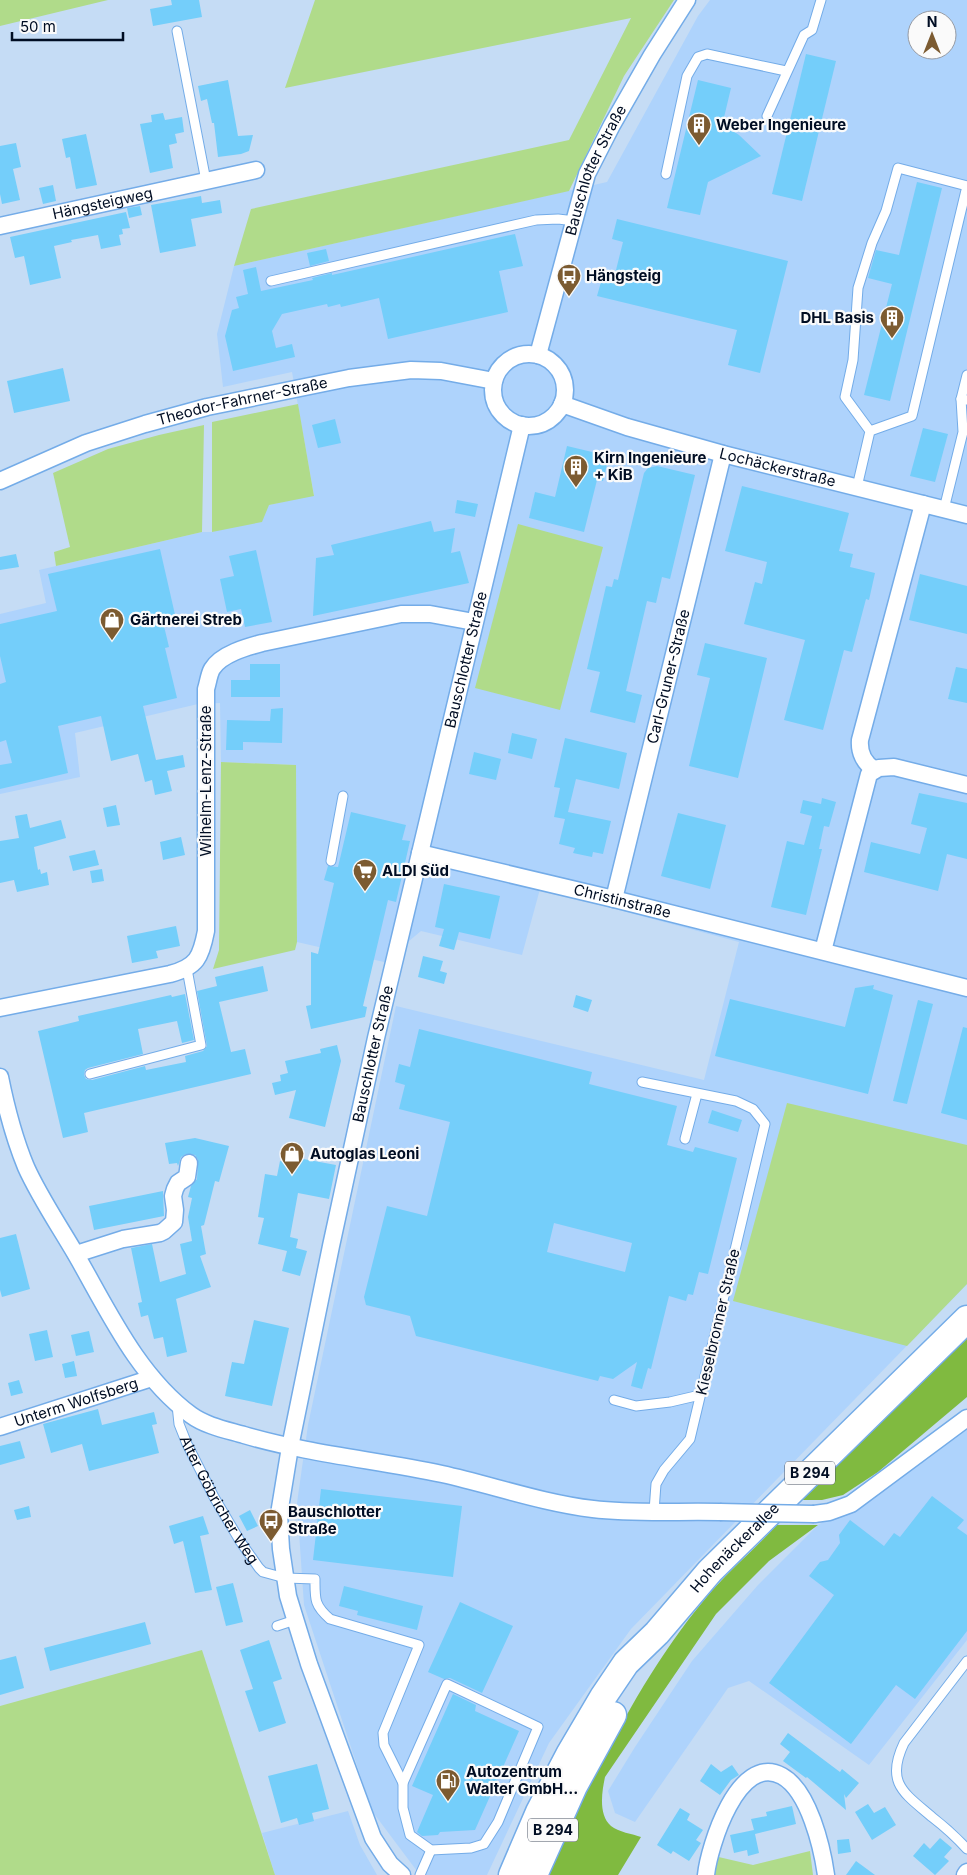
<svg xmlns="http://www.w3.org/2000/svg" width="967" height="1875" font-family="Inter,sans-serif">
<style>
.built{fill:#aed3fc;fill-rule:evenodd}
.green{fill:#b0db8a}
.forest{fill:#80ba40}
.building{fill:#74cefa;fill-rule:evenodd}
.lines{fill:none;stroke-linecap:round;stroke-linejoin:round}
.service-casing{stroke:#74ace8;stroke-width:11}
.minor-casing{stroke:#74ace8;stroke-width:19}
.primary-casing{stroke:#74ace8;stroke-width:29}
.service{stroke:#fff;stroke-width:9}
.minor{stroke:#fff;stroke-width:16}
.primary{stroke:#fff;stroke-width:26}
.minor-bridge-casing{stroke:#74ace8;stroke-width:19;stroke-linecap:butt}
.minor-bridge{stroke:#fff;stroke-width:16}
.labels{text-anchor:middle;stroke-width:4.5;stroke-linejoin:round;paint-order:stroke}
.shield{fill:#fafafa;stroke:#4b5464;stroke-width:1}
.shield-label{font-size:14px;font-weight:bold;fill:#000d23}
.poi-label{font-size:15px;font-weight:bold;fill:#000d23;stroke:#fafafa;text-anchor:start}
.street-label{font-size:15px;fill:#000d23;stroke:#fafafa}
</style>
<rect width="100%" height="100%" fill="#c5dcf5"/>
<!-- built -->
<g class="built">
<path d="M710 0H967V1284L631 1629 549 1743 487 1875H420L372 1811 304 1605 297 1503 308 1425 396 1006 704 1080 739 942 540 889 522 955 421 931 384 962 297 942 296 765 221 762 220 703 198 704 75 733 80 777 0 794V614L46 603 39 570 202 532H212L269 505 314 495 292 372 223 387 217 334 234 266 607 182 698 16ZM917 20H947V50H917Z"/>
<polygon points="967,1418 967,1640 869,1765 749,1681 728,1688 635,1822 615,1813 608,1791 635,1747 692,1661 758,1585 818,1525 851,1504"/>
<polygon points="348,1811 360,1845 377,1875 275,1875 262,1833"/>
</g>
<!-- green -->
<g class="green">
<polygon points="0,0 108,0 0,26"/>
<polygon points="315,0 674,0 624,76 569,191 234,266 251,209 569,140 631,18 285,88"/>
<polygon points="298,404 314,496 269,505 262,522 212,532 212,422"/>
<polygon points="204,425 202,532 56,566 54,552 70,547 53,473 108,449 159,435"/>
<polygon points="518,524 603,547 560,710 475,688"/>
<polygon points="221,762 296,765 297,942 295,950 213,969 219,950"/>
<polygon points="787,1103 967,1145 967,1284 907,1346 733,1301"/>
<polygon points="202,1650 275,1875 0,1875 0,1706"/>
<polygon points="810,1851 813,1875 707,1875 710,1855 753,1865"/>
</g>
<!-- forest -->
<g class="forest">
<polygon points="967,1337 967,1397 878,1472 843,1495 822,1500 799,1500"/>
<path d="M777 1525H818L769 1561 716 1614 605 1777C602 1791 598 1815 611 1826 618 1832 633 1834 641 1837L618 1875H550V1870C593 1777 639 1678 705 1599 726 1573 754 1550 777 1525Z"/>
</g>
<!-- building -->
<g class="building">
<polygon points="171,0 199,0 202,17 153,26 150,9 172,5"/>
<polygon points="806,54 836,61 802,201 772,194"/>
<polygon points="228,80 238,136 253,135 249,151 241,154 218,157 214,123 212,123 207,99 201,101 198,86"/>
<polygon points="698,80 731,88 721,130 733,131 739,135 761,156 708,182 700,215 667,208"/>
<polygon points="163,113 165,120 182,117 184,132 175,134 177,143 169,145 173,168 150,173 140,124 152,122 151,115"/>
<polygon points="86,134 97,185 76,189 70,157 66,158 62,139"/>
<polygon points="16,143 21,167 13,169 20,200 2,204 0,194 0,146"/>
<polygon points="917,182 942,188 890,401 864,395 892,284 868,278 876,250 899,255"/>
<polygon points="53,185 56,201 43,204 39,188"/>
<polygon points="201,196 202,203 220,200 222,213 191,219 196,246 160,253 151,205"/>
<polygon points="140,206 142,215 129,218 127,208"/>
<polygon points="126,212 130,228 122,229 123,234 119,235 121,245 101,249 98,235 71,240 72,242 54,246 61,278 30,285 24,256 15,258 10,237"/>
<polygon points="617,219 788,261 760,373 728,365 737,330 597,296 603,275 614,278 623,242 612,239"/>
<polygon points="515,234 523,266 499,271 508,312 388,339 379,298 341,307 340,304 328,307 327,304 282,314 272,331 276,348 292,344 295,357 233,371 225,336 232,310 239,308 236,297 248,294 243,270 256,267 261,291 313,280 312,278 332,273 332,275"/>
<polygon points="326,249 329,261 310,266 307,253"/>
<polygon points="63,368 70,401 14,413 7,381"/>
<polygon points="335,419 341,443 318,448 312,425"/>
<polygon points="923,428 948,434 935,482 910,476"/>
<polygon points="567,446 609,456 603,481 597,480 584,532 529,518 535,492 555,497"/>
<polygon points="657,466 695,475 670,579 662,577 656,603 647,601 626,691 642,695 635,723 590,712 600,672 587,669 606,586 612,587 614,579 618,580 644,473 648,468"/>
<polygon points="742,486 849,513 839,551 853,554 850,567 875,573 869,600 866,599 852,652 844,650 823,730 784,720 805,640 744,624 755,582 762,584 767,562 725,551"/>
<polygon points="457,500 478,504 475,517 455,513"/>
<polygon points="431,521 434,532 455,528 451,553 460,551 469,583 313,616 316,558 334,555 331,545"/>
<polygon points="160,549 176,619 163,622 169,647 165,648 177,698 143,706 156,760 183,755 185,767 167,771 172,791 155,795 152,780 145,782 138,754 111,761 101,716 58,726 68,773 0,789 0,765 12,763 6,740 0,742 0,684 6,682 0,656 0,624 57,611 48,574"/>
<polygon points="256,550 272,622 245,627 241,609 227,612 220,579 234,576 229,556"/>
<polygon points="16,554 19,567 0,570 0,557"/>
<polygon points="920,574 967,586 967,634 909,620"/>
<polygon points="705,643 767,658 738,778 689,766 710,678 697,675"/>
<polygon points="250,664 280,664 280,697 231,697 231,680 250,680"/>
<polygon points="956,667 967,669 967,703 948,699"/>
<polygon points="283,708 282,743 243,742 243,750 226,750 227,720 270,721 271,709"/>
<polygon points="512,733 537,739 532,759 508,753"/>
<polygon points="565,738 627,753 619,789 576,779 568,812 611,821 603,854 593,852 592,857 573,853 575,848 559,844 565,819 554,817 560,788 554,787"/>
<polygon points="474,752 501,759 496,780 469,774"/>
<polygon points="919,793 967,803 967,859 947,854 938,891 864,872 871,842 920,854 927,828 911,824"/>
<polygon points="822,798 836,802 829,827 824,826 819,849 822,849 806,915 771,907 787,841 804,845 812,816 800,813 803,800 821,804"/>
<polygon points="116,805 120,825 107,827 103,808"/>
<polygon points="351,812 406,825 402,840 410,841 396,902 388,900 363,1006 367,1007 365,1017 311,1029 306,1006 311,1005 311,952 318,954 334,883 324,880 328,866 338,867"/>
<polygon points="678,813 726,825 710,889 661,876"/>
<polygon points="27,814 30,828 61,820 66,838 34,847 38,870 40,869 41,874 47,872 49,885 17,892 14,880 0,883 0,841 19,838 15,816"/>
<polygon points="181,837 185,855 163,860 160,842"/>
<polygon points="95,850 99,865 73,871 69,856"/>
<polygon points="102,869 104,881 92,883 90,871"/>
<polygon points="444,884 500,896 490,939 459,932 454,950 439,946 444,929 435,927"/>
<polygon points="176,926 180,946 156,951 158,958 132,963 127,936"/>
<polygon points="423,956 443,961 440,971 447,973 444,984 418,977"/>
<polygon points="263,966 268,991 219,1002 231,1052 245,1049 251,1074 84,1113 88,1132 63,1138 38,1031 79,1021 78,1016 171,995 172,997 185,994 194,1040 182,1043 177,1021 138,1029 143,1054 88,1068 85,1070 84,1075 86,1079 92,1080 145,1066 146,1070 186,1062 185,1056 203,1051 207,1046 197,991 217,986 215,977"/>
<polygon points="874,985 873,989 893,995 868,1094 715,1056 730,999 845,1027 855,988"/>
<polygon points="576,995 592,1000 588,1012 573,1007"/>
<polygon points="918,1000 933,1004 907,1104 893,1101"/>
<polygon points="963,1027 967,1028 967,1120 941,1113"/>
<path d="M419 1029 592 1072 589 1084 677 1106 667 1145 693 1152 695 1147 737 1158 708 1274 699 1272 693 1295 688 1294 686 1301 669 1296 651 1369 648 1368 642 1389 631 1386 637 1362 613 1379 600 1376 598 1381 416 1336 410 1316 366 1305 364 1297 387 1206 427 1216 450 1122 399 1109 405 1085 395 1082 399 1064 410 1067ZM554 1223 632 1243 625 1272 547 1252Z"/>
<polygon points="337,1045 341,1061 325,1127 289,1118 296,1090 275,1095 272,1083 281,1081 280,1075 288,1073 285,1061 321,1053 320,1049"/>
<polygon points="712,1110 742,1120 738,1132 708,1123"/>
<polygon points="195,1138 229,1146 219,1182 215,1181 204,1225 201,1226 206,1254 200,1256 211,1287 176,1299 187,1352 167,1357 163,1337 154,1339 148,1315 141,1317 138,1303 142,1302 131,1248 152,1244 160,1282 186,1274 180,1244 192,1241 188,1217 192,1198 188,1197 191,1186 197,1179 198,1160 195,1155 186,1154 181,1157 178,1166 177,1163 169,1164 165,1143"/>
<polygon points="298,1158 336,1165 329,1199 298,1193 290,1237 298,1239 296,1248 307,1251 300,1276 282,1271 287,1251 258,1244 264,1218 258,1217 265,1174 277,1176 280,1161 297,1164"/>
<polygon points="163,1191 164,1216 94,1230 89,1206"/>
<polygon points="16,1234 30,1289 2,1297 0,1290 0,1238"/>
<polygon points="254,1320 289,1328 272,1406 225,1396 232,1362 244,1364"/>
<polygon points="47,1330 53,1357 35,1361 29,1334"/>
<polygon points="89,1331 94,1352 76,1356 71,1335"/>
<polygon points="74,1361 77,1376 65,1378 62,1364"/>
<polygon points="19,1380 23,1393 11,1396 8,1383"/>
<polygon points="98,1409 102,1425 154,1412 157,1424 152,1425 159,1453 89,1471 82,1444 51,1453 43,1424"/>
<polygon points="20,1441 25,1458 0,1465 0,1446"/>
<polygon points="321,1489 462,1506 453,1577 313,1560"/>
<polygon points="932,1496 964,1520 957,1528 967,1535 967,1631 915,1699 896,1685 851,1744 769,1683 834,1595 809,1576 820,1562 828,1560 840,1543 839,1535 850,1520 884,1546 894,1533 900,1537"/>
<polygon points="29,1506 31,1517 17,1520 14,1510"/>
<polygon points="250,1510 258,1526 247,1531 239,1516"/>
<polygon points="203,1516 209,1534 200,1536 212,1590 195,1593 183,1541 174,1544 169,1526"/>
<polygon points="233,1583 243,1622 226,1626 216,1587"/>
<polygon points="344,1586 423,1606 417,1630 357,1615 358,1611 339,1606"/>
<polygon points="460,1602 513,1626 482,1693 450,1678 444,1679 428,1672"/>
<polygon points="145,1622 151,1644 50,1671 44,1648"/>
<polygon points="269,1640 282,1679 273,1682 286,1723 259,1732 245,1691 253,1689 240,1650"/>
<polygon points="16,1656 24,1688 0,1695 0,1660"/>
<polygon points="453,1694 476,1705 475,1711 519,1731 475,1830 440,1832 438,1835 422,1836 417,1832 433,1795 412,1786"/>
<polygon points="788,1733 840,1772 842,1769 859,1783 846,1798 844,1794 846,1810 807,1777 806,1778 783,1761 790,1752 780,1744"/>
<polygon points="317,1764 329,1809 312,1813 314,1821 299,1825 297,1818 281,1823 268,1776"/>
<polygon points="711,1764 721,1772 732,1765 739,1775 731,1780 720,1795 700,1781"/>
<polygon points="868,1804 874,1813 885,1807 896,1825 872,1840 855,1812"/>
<polygon points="792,1806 796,1824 755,1834 759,1853 748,1856 747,1850 734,1853 730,1835 754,1830 751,1819 767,1816 766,1812"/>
<polygon points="680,1808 690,1814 687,1820 703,1830 696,1840 701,1843 689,1861 673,1851 671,1854 657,1845"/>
<polygon points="940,1838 952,1848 944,1857 949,1861 935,1875 913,1856 924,1843 930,1849"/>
<polygon points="849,1839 851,1852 838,1854 837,1840"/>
<polygon points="856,1861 875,1875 846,1875"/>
</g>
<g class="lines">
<defs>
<g id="service">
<polyline points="177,31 206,181"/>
<polyline points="767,116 804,35 812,30 821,0"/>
<polyline points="666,174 687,76 698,57 707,54 786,71"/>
<polyline points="271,281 536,220 558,219 575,221"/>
<polyline points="966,400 961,399 967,375"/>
<polyline points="857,487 870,431 845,397 853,360 858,288 872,243 886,211 898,168 967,186 912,416 870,431"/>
<polyline points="944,509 963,432 961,399"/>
<polyline points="331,861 343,796"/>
<polyline points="90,1074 201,1045 187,969"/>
<polyline points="642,1082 736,1101 753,1109 765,1124 690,1439 664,1470 656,1484 654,1511"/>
<polyline points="685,1139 697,1094"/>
<polyline points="614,1400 636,1406 670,1402 700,1395"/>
<path id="s1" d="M177 1405 179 1424 187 1444 214 1497 240 1541 259 1568 263 1572 285 1578 315 1579C315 1599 314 1605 330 1619L419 1645 383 1733 384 1745 403 1783"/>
<polyline points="277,1626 295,1620"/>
<path d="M967 1661 904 1743C885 1783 904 1793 932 1817 945 1827 956 1837 967 1849"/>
<polygon points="447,1684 538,1727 498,1822 484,1844 471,1848 431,1850 410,1835 403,1808 403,1783"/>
<polyline points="420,1875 431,1850"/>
</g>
<g id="minor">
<path id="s2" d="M0 226 256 170"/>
<circle cx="529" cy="390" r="36"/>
<path id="s3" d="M538 355 587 174 612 125 652 55 687 0"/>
<path id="s4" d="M562 404 627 427 723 454 967 515"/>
<path id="s5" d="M0 481 86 443 145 424 207 407 349 378 411 370 441 371 494 381"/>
<path d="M874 769C864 763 859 752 860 740L923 504"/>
<path id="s6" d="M420 853 614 899 967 988"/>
<path id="s7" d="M614 899 723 454"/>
<polyline points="823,951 869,774 879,768 894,767 967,785"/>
<path d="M0 1008 170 974C197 967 201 957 206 931V689C208 683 209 674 212 669 221 654 247 647 262 643L401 614H430L474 622"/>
<path d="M0 1077C6 1107 14 1138 26 1167 39 1196 58 1224 75 1253 108 1310 137 1375 191 1415 206 1426 227 1430 244 1435 309 1454 376 1460 442 1474 492 1485 542 1503 593 1509 634 1514 678 1511 720 1512"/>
<polyline points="76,1254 123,1239 160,1233 164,1231 174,1222 175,1210 173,1196 175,1189 178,1183 187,1177 189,1163"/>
<path id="s8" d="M0 1427 152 1378"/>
<polyline points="814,1514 829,1512 851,1504 967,1418"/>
<path id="s9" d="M402 1875 390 1864 373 1838 309 1664 288 1596 281 1549 279 1514 290 1447 331 1246 376 1038 522 425"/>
<path d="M706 1875C709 1847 738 1752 782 1776 809 1791 822 1847 826 1875"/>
<polyline points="965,1875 967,1872"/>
</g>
<g id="primary">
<path id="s10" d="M512 1875 539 1812 570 1753 603 1697 626 1663 657 1633 710 1571 967 1319"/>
<polyline points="534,1875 574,1786 613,1715"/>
</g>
</defs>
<!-- service casing -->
<use href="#service" class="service-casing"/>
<!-- minor casing -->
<use href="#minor" class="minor-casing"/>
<!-- primary casing -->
<use href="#primary" class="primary-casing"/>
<!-- service -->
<use href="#service" class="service"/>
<!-- minor -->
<use href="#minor" class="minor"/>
<!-- primary -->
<use href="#primary" class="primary"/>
<defs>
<polyline id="minor-bridge" points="720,1512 814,1514"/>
</defs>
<!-- minor-bridge casing -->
<use href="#minor-bridge" class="minor-bridge-casing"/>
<!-- minor-bridge -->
<use href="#minor-bridge" class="minor-bridge"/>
</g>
<!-- icons -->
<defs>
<symbol id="building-pin" viewBox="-11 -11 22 30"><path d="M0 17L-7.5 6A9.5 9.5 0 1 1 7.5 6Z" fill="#7c5b31" stroke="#fafafa"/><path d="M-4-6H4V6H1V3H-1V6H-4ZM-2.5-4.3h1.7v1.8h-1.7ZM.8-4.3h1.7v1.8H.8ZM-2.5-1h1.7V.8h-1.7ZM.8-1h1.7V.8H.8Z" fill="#fff"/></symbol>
<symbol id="bus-pin" viewBox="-11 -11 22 30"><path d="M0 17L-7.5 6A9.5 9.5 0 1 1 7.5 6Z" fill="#7c5b31" stroke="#fafafa"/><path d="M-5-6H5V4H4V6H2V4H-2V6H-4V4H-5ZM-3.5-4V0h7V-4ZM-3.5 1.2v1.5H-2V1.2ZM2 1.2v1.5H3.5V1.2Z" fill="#fff"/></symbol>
<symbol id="shop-pin" viewBox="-11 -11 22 30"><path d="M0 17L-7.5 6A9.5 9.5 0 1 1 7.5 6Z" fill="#7c5b31" stroke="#fafafa"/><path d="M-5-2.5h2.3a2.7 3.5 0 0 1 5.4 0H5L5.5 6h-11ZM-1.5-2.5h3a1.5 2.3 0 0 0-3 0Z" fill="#fff"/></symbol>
<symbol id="supermarket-pin" viewBox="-11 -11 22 30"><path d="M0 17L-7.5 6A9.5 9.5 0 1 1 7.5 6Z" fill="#7c5b31" stroke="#fafafa"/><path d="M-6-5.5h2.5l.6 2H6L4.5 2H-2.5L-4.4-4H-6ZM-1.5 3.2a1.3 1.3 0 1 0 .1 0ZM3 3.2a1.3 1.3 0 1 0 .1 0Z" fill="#fff"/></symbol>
<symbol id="fuel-pin" viewBox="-11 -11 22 30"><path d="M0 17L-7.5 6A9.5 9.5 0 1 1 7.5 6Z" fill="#7c5b31" stroke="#fafafa"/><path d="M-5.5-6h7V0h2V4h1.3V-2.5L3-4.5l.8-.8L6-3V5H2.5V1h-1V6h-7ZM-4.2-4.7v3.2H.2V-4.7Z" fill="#fff"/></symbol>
</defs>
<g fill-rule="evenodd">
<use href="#building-pin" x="685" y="111" width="28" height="38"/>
<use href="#bus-pin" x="555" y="262" width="28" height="38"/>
<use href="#building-pin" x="878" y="304" width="28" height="38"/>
<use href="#building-pin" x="562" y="453" width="28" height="38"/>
<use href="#shop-pin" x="98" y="606" width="28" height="38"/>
<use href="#supermarket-pin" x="351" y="857" width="28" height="38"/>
<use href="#shop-pin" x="278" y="1140" width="28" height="38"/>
<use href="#bus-pin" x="257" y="1507" width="28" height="38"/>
<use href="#fuel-pin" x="434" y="1767" width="28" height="38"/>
</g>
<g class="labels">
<!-- shield labels -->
<g class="shield">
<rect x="785" y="1461.5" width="50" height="23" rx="4"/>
<rect x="528" y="1818.5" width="50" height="23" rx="4"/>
</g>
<g class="shield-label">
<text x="810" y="1478">B 294</text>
<text x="553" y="1835">B 294</text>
</g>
<!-- poi labels -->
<g class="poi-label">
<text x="716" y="130">Weber Ingenieure</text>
<text x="586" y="281">Hängsteig</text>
<text x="874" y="323" text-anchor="end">DHL Basis</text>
<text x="594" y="463">Kirn Ingenieure<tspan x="594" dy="17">+ KiB</tspan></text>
<text x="130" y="625">Gärtnerei Streb</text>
<text x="382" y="876">ALDI Süd</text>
<text x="310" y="1159">Autoglas Leoni</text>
<text x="288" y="1517">Bauschlotter<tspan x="288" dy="17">Straße</tspan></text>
<text x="466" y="1777">Autozentrum<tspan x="466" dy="17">Walter GmbH...</tspan></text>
</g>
<!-- street labels -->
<g class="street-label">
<text dy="5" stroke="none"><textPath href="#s3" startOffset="194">Bauschlotter Straße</textPath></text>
<text dy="5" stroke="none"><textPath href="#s2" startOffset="105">Hängsteigweg</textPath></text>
<text dy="5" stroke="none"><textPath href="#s5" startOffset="256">Theodor-Fahrner-Straße</textPath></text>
<text dy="5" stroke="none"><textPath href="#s4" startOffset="225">Lochäckerstraße</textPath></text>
<text dy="5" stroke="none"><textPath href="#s9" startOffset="1261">Bauschlotter Straße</textPath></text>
<text dy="5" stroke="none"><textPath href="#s7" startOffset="229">Carl-Gruner-Straße</textPath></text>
<text transform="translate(206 781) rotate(-90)" y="5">Wilhelm-Lenz-Straße</text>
<text dy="5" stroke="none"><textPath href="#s6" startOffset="208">Christinstraße</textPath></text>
<text dy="5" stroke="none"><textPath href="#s9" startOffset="856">Bauschlotter Straße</textPath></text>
<text transform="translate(718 1322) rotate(-77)" y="5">Kieselbronner Straße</text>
<text dy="5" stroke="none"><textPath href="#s8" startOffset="80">Unterm Wolfsberg</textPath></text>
<text dy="5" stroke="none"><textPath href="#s1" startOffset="105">Alter Göbricher Weg</textPath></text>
<text dy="5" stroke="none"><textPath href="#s10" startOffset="400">Hohenäckerallee</textPath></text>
</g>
</g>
<!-- north arrow -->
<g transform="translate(932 35)"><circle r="24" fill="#fafafa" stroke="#969ba4"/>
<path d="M0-4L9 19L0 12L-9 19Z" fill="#7c5b31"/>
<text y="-8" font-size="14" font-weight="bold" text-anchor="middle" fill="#000d23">N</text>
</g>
<!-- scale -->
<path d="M12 32v8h111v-8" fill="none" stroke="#000d23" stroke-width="2.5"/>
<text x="20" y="32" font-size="15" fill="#000d23" stroke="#fafafa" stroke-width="4" paint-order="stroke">50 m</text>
</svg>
